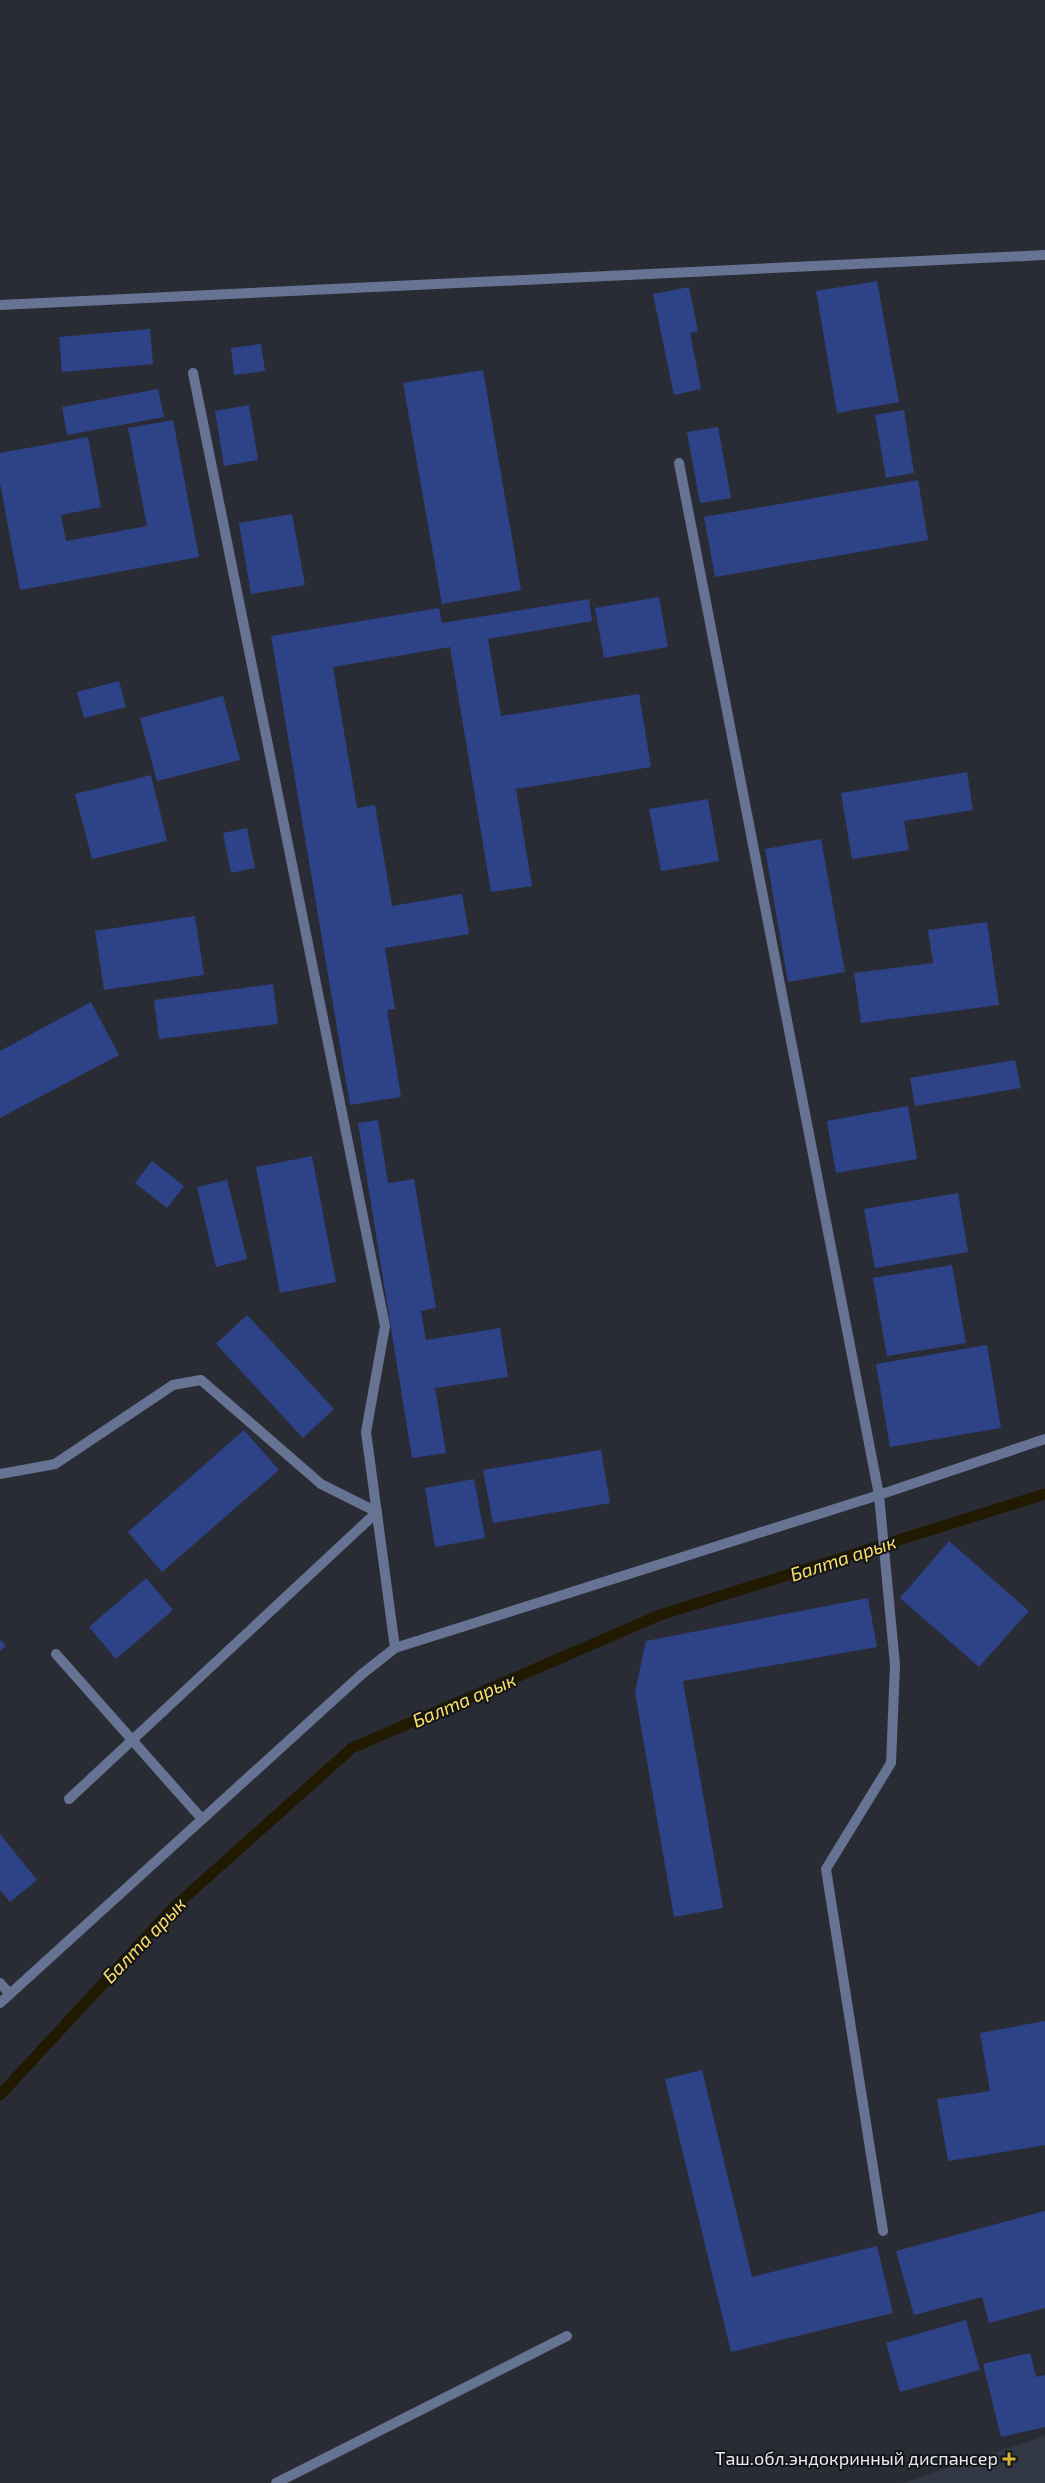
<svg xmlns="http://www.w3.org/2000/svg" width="1045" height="2483" font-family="'Exo 2',sans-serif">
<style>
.built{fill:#323744}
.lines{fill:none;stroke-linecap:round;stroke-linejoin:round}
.stream{stroke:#211a00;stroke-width:11}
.building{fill:#2e4387}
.lane{stroke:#677393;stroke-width:10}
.street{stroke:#677393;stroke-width:10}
.poi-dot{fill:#d2b736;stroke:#131518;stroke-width:2}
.labels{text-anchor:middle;stroke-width:4;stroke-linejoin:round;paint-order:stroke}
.poi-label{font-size:18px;fill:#e8eaef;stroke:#131518;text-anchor:end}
.water-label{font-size:19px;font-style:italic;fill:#fbdf64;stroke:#131518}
</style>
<rect width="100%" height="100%" fill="#292c34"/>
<!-- built -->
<polygon class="built" points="1045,2436 1045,2483 902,2483"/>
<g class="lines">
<!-- stream -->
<polyline class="stream" points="0,2095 174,1907 352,1748 660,1615 1045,1494"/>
</g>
<!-- building -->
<g class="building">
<polygon points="877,281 899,402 837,413 816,291"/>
<polygon points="689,287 698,331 690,333 701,389 674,395 653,294"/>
<polygon points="150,329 153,364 62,372 59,337"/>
<polygon points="261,344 265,371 234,375 231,348"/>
<polygon points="483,370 521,590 442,604 403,383"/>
<polygon points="158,389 164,417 67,435 62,407"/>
<polygon points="249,405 258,460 224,466 215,411"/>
<polygon points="904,410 914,473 886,478 875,415"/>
<polygon points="173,420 199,557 20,590 0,483 0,453 88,437 101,507 61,515 66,541 147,526 128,428"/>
<polygon points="718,427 731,498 700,503 687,432"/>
<polygon points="918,480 928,540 715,577 704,517"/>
<polygon points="292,514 305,585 251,594 239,523"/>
<polygon points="659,597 668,647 604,658 595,608"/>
<polygon points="589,599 592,621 488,639 501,716 639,694 651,767 516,789 532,886 491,892 450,647 333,667 357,808 375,805 392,906 462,894 469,934 385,948 395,1009 387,1010 401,1097 350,1105 271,636 439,608 442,623"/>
<polygon points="119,681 126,707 84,718 77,692"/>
<polygon points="223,696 240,760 157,781 140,718"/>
<polygon points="967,772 973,810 904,821 909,850 852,859 841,793"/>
<polygon points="151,775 167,841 92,859 75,794"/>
<polygon points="708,799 719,861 661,871 649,809"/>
<polygon points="247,828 255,868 231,873 223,833"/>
<polygon points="821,839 845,972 788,982 765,849"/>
<polygon points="195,916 204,975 104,990 95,931"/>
<polygon points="987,922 999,1005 861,1023 854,973 933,963 928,930"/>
<polygon points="273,984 278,1024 159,1039 154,1000"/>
<polygon points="91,1002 119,1055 0,1118 0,1051"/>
<polygon points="1015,1060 1021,1088 915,1106 910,1078"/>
<polygon points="908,1106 917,1159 836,1173 827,1121"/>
<polygon points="378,1120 388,1183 414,1179 436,1308 421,1311 426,1340 500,1328 508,1377 435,1388 446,1453 412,1458 358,1123"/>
<polygon points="312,1156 336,1282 280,1293 256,1167"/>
<polygon points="152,1161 184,1186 167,1208 135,1183"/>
<polygon points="227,1180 247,1259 216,1267 197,1187"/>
<polygon points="958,1193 968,1252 875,1268 864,1209"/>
<polygon points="952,1265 966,1343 887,1356 873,1278"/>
<polygon points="247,1315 334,1409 303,1438 216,1344"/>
<polygon points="987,1345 1001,1428 890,1447 876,1364"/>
<polygon points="244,1430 279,1470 162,1572 128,1532"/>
<polygon points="601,1450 610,1503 493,1523 483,1470"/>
<polygon points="474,1479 485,1538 435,1547 425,1488"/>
<polygon points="949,1541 1029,1611 979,1667 900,1598"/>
<polygon points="146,1578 173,1610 116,1659 89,1627"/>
<polygon points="868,1598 877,1647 683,1681 723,1908 674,1917 635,1692 646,1641"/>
<polygon points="0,1639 6,1646 0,1651"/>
<polygon points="0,1834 37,1880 10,1902 0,1890"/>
<polygon points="1045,2021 1045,2145 948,2161 937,2099 990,2091 980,2033"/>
<polygon points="702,2070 752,2277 877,2246 893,2313 731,2352 665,2079"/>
<polygon points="1045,2211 1045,2308 989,2323 982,2297 914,2315 896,2251"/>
<polygon points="966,2320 980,2370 900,2392 886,2343"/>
<polygon points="1030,2353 1036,2377 1045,2375 1045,2427 1001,2437 983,2364"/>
</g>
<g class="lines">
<!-- lane -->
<g class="lane">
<polyline points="0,1474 55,1464 173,1385 201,1380 321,1484 377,1512 69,1799"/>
<polyline points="879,1495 895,1665 891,1763 826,1869 883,2231"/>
<polyline points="56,1654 202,1819"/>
<polyline points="276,2483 567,2336"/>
</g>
<!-- street -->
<g class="street">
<polyline points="0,305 1045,255"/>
<polyline points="193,373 385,1326 366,1432 395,1648"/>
<polyline points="679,463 879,1495"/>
<polyline points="0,1983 10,1994"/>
<polyline points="0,2003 362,1674 395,1648 879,1495 1045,1439"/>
</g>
</g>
<!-- markers -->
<path class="poi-dot" d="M1006.5 2451.5h5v5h5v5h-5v5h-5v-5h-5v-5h5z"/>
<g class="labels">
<!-- poi labels -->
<g class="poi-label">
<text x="998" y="2465">Таш.обл.эндокринный диспансер</text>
</g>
<!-- water labels -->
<g class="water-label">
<text transform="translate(843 1558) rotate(-18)" y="7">Балта арык</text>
<text transform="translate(464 1700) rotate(-23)" y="7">Балта арык</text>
<text transform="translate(144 1940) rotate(-46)" y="7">Балта арык</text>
</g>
</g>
</svg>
